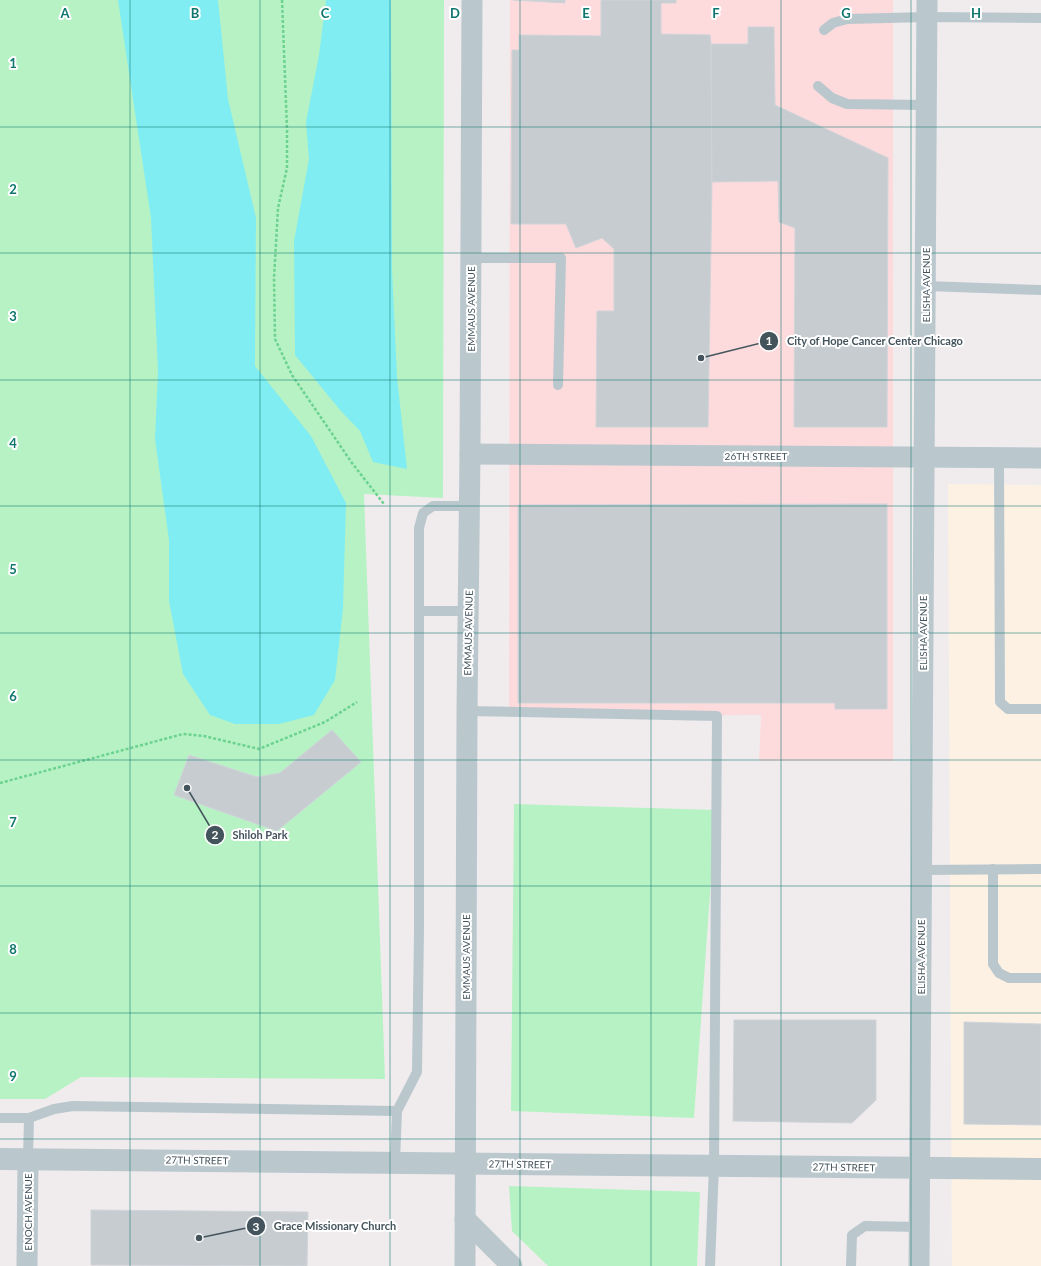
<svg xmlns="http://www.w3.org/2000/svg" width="1041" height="1266" font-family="Lato,sans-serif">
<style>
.commercial{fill:#fdf1e3}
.medical{fill:#fddadc}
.green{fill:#b7f2c4}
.water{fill:#80edf2}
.building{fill:#c6ccd0;stroke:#d0d4d9}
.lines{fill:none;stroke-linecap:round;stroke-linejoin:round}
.path{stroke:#6cd290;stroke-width:2.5;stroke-dasharray:3 2;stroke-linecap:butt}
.service{stroke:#bac8ce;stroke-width:10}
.minor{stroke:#bac8ce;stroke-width:21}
.tertiary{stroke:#bac8ce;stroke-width:22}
.grid{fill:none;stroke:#0f766e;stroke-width:1;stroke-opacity:0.55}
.labels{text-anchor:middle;stroke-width:4;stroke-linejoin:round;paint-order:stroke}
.street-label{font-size:10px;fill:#44545c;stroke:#fff}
.grid-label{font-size:13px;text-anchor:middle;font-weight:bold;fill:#0f766e;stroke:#fff;stroke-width:4;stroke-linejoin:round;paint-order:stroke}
.leader{fill:none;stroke:#44545c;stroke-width:1.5}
.callout-dot{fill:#44545c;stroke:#fff;stroke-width:1.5}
.mark-label{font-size:12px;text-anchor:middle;font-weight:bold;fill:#fff}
.callout-label{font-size:11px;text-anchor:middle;font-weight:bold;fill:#44545c;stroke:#fff;stroke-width:4;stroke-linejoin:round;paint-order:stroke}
</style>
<rect width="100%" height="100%" fill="#f0eced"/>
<!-- commercial -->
<polygon class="commercial" points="948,484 1041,485 1041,1266 952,1266"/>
<!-- medical -->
<polygon class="medical" points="510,0 893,0 893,761 759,761 761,715 509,717"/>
<!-- green -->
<g class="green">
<polygon points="0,0 444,0 443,498 364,494 385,1079 81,1077 45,1099 0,1099"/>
<polygon points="514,804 716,810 694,1118 511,1111"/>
<polygon points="509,1186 700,1192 697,1266 548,1266 512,1231"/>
</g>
<!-- water -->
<g class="water">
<polygon points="118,0 218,0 228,99 256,218 255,366 311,436 346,503 343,608 335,680 314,715 279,724 235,724 210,715 183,674 169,601 169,540 155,439 158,371 151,218"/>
<polygon points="326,0 391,0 392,269 397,377 407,469 373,462 360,431 340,410 295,355 294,241 309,159 306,122 319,55"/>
</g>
<!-- building -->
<g class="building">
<polygon points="513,0 565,0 565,3"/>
<polygon points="601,0 676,0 676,3 661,3 661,34 710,35 711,44 712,182 708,427 596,427 597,311 614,311 614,249 602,238 576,248 566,224 511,224 512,50 519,50 519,35 601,36"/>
<polygon points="748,27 774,27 775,105 888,158 887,427 794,427 795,228 779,222 778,181 712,182 711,44 748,44"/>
<polygon points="887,504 887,709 835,709 835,703 518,703 518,505"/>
<polygon points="332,730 361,762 277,831 174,795 189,755 257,777 280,773"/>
<polygon points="734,1020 876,1020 876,1100 852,1123 733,1121"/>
<polygon points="964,1022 1041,1024 1041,1125 964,1124"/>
<polygon points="91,1210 308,1212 307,1266 91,1265"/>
</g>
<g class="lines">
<!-- path -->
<g class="path">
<polyline points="282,0 287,129 287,168 278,208 274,278 275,339 292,375 352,463 384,504"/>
<polyline points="0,783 183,734 204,736 259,749 325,722 357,702"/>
</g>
<!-- service -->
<g class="service">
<polyline points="824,30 833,23 847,19 927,17 1041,18"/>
<polyline points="818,86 832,98 847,104 927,105"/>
<polyline points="471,258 561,258 558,385"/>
<polyline points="926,286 1041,290"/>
<polyline points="999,458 1000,702 1008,709 1041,709"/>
<polyline points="419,611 468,611"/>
<polyline points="467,711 717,716 714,1166 710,1266"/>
<polyline points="993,869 993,964 999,973 1009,978 1041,978"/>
<polyline points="922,870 1041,869"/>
<polyline points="0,1118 29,1118 54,1109 73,1106 397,1111"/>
<polyline points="28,1159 29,1118"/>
<polyline points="395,1162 397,1111 417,1072 419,930 419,528 423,513 433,506 469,506"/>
<polyline points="851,1266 852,1235 865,1226 920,1227"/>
</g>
<!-- minor -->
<g class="minor">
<polyline points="470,454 1041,458"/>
<polyline points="465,1219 512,1266"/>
<polyline points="27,1266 28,1159"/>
<polyline points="465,1266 467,711 470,454 472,0"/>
<polyline points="919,1266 927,0"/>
</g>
<!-- tertiary -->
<polyline class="tertiary" points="0,1159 1041,1169"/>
</g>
<!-- grid -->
<path class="grid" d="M130 0V1266M260 0V1266M390 0V1266M520 0V1266M651 0V1266M781 0V1266M911 0V1266M0 127H1041M0 253H1041M0 380H1041M0 506H1041M0 633H1041M0 760H1041M0 886H1041M0 1013H1041M0 1139H1041"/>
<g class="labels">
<!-- street labels -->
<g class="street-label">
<text transform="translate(926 285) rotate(-90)" y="4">ELISHA AVENUE</text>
<text transform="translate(471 309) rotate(-90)" y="4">EMMAUS AVENUE</text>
<text x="756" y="460">26TH STREET</text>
<text transform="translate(468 633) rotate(-89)" y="4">EMMAUS AVENUE</text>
<text transform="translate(923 633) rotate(-90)" y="4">ELISHA AVENUE</text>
<text transform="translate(466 957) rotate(-90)" y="4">EMMAUS AVENUE</text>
<text transform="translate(921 957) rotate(-90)" y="4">ELISHA AVENUE</text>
<text transform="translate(197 1160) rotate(1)" y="4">27TH STREET</text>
<text transform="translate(520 1164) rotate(1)" y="4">27TH STREET</text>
<text transform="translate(844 1167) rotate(1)" y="4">27TH STREET</text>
<text transform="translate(28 1212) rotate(-90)" y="4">ENOCH AVENUE</text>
</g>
</g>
<g class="grid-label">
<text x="65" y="18">A</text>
<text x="195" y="18">B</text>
<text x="325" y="18">C</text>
<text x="455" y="18">D</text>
<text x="586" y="18">E</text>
<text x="716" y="18">F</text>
<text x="846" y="18">G</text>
<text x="976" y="18">H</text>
<text x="13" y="68">1</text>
<text x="13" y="194">2</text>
<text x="13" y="321">3</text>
<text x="13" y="448">4</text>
<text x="13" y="574">5</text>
<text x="13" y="701">6</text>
<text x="13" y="827">7</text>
<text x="13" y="954">8</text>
<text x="13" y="1081">9</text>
</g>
<!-- callouts -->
<path class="leader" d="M701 358L769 341M187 788L215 835M199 1238L256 1226"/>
<g class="callout-dot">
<circle cx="701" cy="358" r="4"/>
<circle cx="187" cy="788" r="4"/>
<circle cx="199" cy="1238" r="4"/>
<circle cx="769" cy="341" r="10"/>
<circle cx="215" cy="835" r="10"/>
<circle cx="256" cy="1226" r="10"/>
</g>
<g class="mark-label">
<text x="769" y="345">1</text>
<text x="215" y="839">2</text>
<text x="256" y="1231">3</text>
</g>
<g class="callout-label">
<text x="875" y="345">City of Hope Cancer Center Chicago</text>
<text x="260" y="839">Shiloh Park</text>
<text x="335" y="1230">Grace Missionary Church</text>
</g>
</svg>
